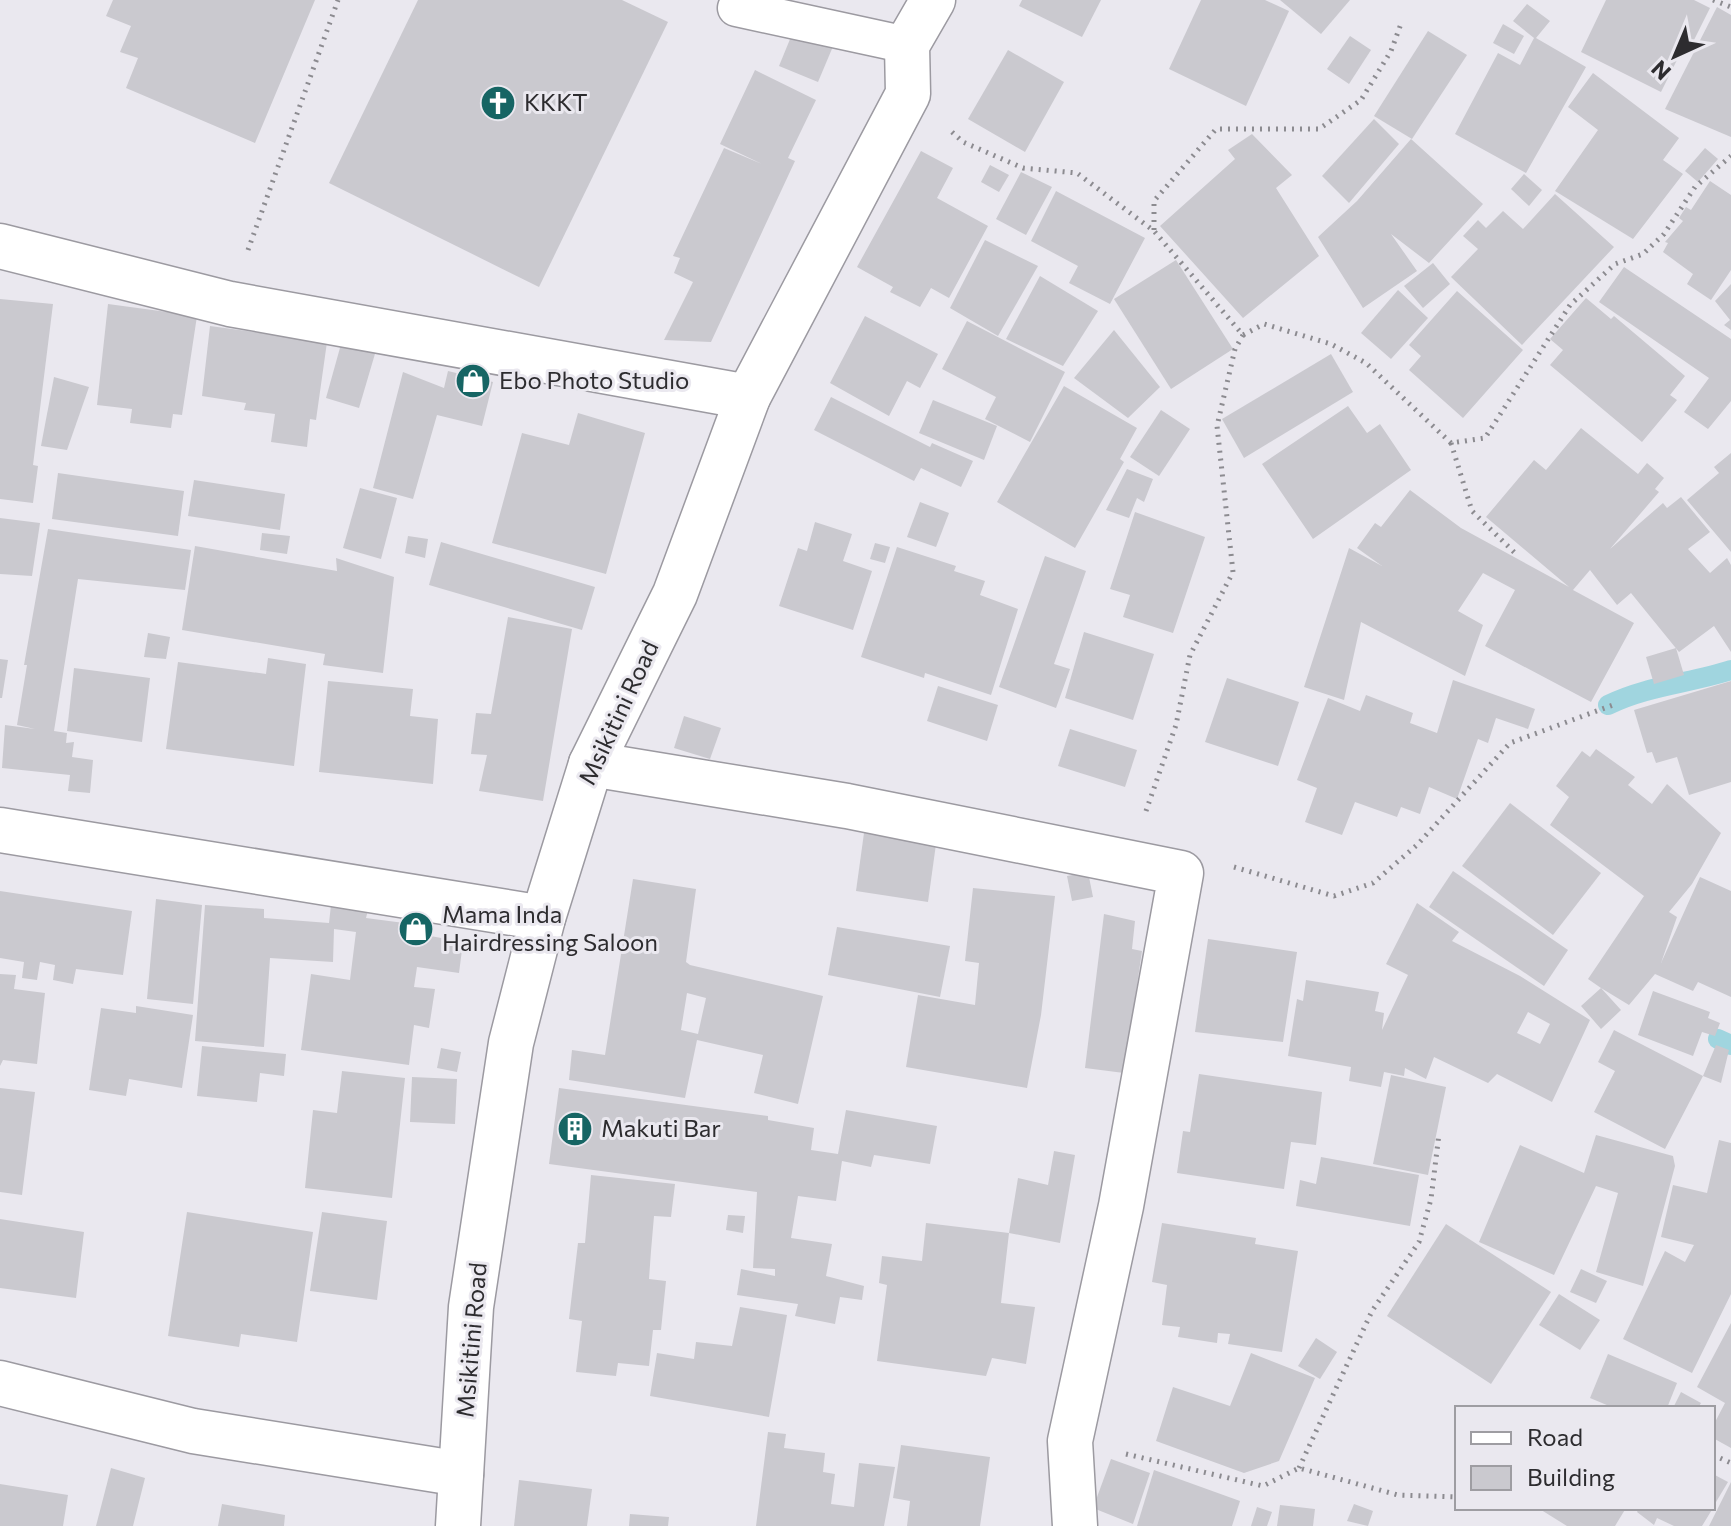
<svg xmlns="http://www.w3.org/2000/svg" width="1731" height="1526" font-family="Commissioner,sans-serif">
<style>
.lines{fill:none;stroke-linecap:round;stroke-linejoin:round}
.stream{stroke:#a0d5df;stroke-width:20}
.building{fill:#cac9cf;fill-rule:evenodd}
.lane-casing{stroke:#9c9aa1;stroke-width:39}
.street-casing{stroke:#9c9aa1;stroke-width:47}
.path{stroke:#8c8b90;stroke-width:5;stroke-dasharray:2 6;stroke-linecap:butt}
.lane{stroke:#fff;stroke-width:36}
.street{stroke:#fff;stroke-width:44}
.labels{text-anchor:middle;stroke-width:6;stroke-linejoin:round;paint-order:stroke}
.poi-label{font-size:24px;fill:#2d2c2f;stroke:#eae8ef;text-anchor:start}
.street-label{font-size:24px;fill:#2d2c2f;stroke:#eae8ef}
</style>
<rect width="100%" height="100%" fill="#eae8ef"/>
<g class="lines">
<!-- stream -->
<g class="stream">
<path d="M1608 705C1646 686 1691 683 1731 670"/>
<polyline points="1718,1039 1731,1045"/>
</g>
</g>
<!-- building -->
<g class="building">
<polygon points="113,0 315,0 255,143 126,88 138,58 120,52 131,26 106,16"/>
<polygon points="418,0 622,0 668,22 539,287 329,183"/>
<polygon points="1022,0 1101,0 1082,37 1019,6"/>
<polygon points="1201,0 1265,0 1289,11 1246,106 1169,69"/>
<polygon points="1280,0 1350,0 1321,34"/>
<polygon points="1606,0 1694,0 1710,8 1691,46 1685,44 1661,92 1581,52"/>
<polygon points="1527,4 1550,21 1536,38 1586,67 1526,173 1455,134 1498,53 1520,65 1534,38 1513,21"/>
<polygon points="1717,7 1731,15 1731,137 1665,109"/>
<polygon points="1503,24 1524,36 1514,54 1493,43"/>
<polygon points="795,27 834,44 818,82 779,66"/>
<polygon points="1428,31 1467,55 1412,139 1374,116"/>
<polygon points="1350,36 1371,50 1349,84 1327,69"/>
<polygon points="1008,50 1064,82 1025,152 968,119"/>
<polygon points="755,70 816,100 788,158 795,161 711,342 664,340 693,282 674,273 680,258 673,256 724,148 762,164 720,144"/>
<polygon points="1593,73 1679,138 1663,160 1683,174 1633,239 1555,191 1598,130 1568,107"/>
<polygon points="1374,119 1399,144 1349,203 1322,176"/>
<polygon points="1252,134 1292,175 1276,188 1319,256 1243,318 1160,226 1235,159 1228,150"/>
<polygon points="1411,139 1483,204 1429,263 1391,234 1417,271 1363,308 1318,237 1357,201"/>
<polygon points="1705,148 1718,159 1698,182 1685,171"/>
<polygon points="921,151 953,168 937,198 988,226 949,298 931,288 920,307 890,292 893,287 857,267"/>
<polygon points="990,165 1009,175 999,192 981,182"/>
<polygon points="1021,172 1052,187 1026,235 996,219"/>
<polygon points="1524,174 1542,190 1529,206 1511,189"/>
<polygon points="1710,181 1731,195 1731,270 1711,300 1687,284 1693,274 1663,252 1668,243 1665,242 1683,221 1679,218 1686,207 1691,210"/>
<polygon points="1056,191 1145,238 1110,304 1069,283 1078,266 1031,241"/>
<polygon points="1555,194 1614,247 1522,345 1451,277 1478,249 1463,236 1478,220 1486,228 1503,211 1523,229"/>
<polygon points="985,240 1038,266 998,336 950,308"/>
<polygon points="1176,260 1233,349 1171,389 1114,299"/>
<polygon points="1433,263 1450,284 1423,308 1404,286"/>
<polygon points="1624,267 1731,339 1731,401 1708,429 1684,412 1709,378 1599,302"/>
<polygon points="1040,276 1098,311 1063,366 1006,339"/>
<polygon points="1731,284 1731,330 1724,325 1730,320 1715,301"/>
<polygon points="1398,290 1428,318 1391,359 1361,333"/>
<polygon points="1457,291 1523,350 1463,418 1409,370 1421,356 1409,345"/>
<polygon points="1586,298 1611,319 1614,316 1685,376 1670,395 1677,400 1642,442 1550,365 1563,350 1550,339"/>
<polygon points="0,299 53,304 33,465 38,466 33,503 0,499"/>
<polygon points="108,304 197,316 182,415 173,414 171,428 130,423 132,409 97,405"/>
<polygon points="865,316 938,354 920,388 907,381 889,416 830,383"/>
<polygon points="967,321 1065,372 1030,442 985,419 996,397 942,369"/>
<polygon points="210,326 327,342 316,420 310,419 307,447 271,442 275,414 244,410 246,403 202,396"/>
<polygon points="1114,330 1160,387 1128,418 1074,378"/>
<polygon points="343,337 377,347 359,408 326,398"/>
<polygon points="1331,354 1353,392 1244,458 1222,419"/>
<polygon points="448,371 493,382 482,426 437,415 413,499 373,488 403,372 444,388"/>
<polygon points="54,377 89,387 67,450 41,446"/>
<polygon points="1064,386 1137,428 1120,459 1124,462 1075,548 997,502"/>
<polygon points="831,397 930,447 932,443 973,461 961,487 921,468 914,481 814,430"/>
<polygon points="933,400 997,426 984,460 919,433"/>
<polygon points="1348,406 1367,433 1380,424 1411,470 1313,539 1262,464"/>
<polygon points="1161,410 1190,429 1159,476 1130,457"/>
<polygon points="578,413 645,433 606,574 492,543 522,433 569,445"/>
<polygon points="1581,428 1638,474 1647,463 1664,478 1655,489 1659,492 1610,549 1663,503 1667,508 1681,497 1710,532 1688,549 1710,573 1727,558 1731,565 1731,652 1714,626 1679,652 1631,593 1617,605 1590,570 1573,590 1634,623 1591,702 1485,646 1515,590 1483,573 1458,611 1483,625 1465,676 1361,622 1344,700 1304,687 1349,548 1382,566 1357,548 1375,523 1381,527 1410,490 1461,528 1569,587 1486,517 1534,460 1546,470"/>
<polygon points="1731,453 1731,552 1687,500 1719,473 1714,467"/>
<polygon points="1127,469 1153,479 1144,502 1137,498 1129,518 1106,510"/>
<polygon points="58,473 184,491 178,536 52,519"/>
<polygon points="194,480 285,494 280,530 188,516"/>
<polygon points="360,488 397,498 381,559 343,548"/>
<polygon points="920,502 949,513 936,547 907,537"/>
<polygon points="1135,512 1205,537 1173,633 1123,617 1130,595 1110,589"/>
<polygon points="0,518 40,523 32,576 0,574"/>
<polygon points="815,522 852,534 843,561 872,571 853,630 779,606 798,548 807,551"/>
<polygon points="48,529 191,550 185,590 78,579 54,731 67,733 66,743 74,742 72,757 93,760 90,793 68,791 70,775 2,768 5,725 35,729 17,725 27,665 24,665"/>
<polygon points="262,533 290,536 287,554 260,550"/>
<polygon points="408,536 428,539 425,558 405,553"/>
<polygon points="441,542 595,587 582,630 429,585"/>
<polygon points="875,543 890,547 885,563 870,559"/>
<polygon points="195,546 337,571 336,558 394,577 383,673 323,665 325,654 182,630"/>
<polygon points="897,547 956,566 954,571 985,581 980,595 1018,609 991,695 925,673 924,678 861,657"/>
<polygon points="1045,556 1086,571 1054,664 1070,669 1056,708 999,687"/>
<polygon points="508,617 572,629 543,801 479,791 487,755 471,754 476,713 491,714"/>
<polygon points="1084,632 1154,654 1133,720 1065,698"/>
<polygon points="148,633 170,637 166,659 144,657"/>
<polygon points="1676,648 1684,675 1654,684 1646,657"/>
<polygon points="268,658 306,664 294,766 166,749 178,662 266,674"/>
<polygon points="0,659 8,660 2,698 0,698"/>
<polygon points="74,668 150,678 142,742 67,731"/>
<polygon points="1227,678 1299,702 1278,766 1205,742"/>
<polygon points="1453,680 1535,709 1528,729 1496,718 1488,743 1478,739 1457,799 1429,787 1420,814 1401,807 1397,817 1355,802 1342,835 1305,822 1317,788 1297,780 1328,698 1360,711 1366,695 1413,713 1410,723 1437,733"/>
<polygon points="328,681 413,689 410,716 438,719 433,784 319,772"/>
<polygon points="1731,681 1731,782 1689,795 1677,757 1656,763 1652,752 1647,753 1634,710"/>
<polygon points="938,686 998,705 987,741 927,721"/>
<polygon points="684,716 721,728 710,759 674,748"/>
<polygon points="1070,729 1137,750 1125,787 1058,766"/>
<polygon points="1596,749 1635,777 1628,785 1652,804 1667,784 1721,833 1692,884 1669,912 1677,917 1661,963 1700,877 1731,891 1731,997 1698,982 1693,991 1655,974 1629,1005 1601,988 1621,1010 1601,1029 1581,1006 1601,988 1588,979 1644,896 1550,825 1569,797 1556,786 1582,751 1590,757"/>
<polygon points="1510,803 1601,873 1553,935 1462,866"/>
<polygon points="864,833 936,844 928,902 856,891"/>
<polygon points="1453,871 1568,950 1544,986 1429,907"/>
<polygon points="1088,872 1093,897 1072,901 1067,876"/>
<path d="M633 879 696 889 686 962 690 965 823 996 798 1104 754 1093 763 1055 697 1040 685 1098 569 1080 572 1050 605 1055ZM687 993 706 998 698 1034 681 1030Z"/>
<polygon points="973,888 1055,896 1041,1015 1027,1088 906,1067 918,995 975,1005 979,963 965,961"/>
<polygon points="0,891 132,911 123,975 76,969 73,984 53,980 55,965 40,962 37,980 22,978 24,962 0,958"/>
<polygon points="156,899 202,905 193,1004 147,999"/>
<path d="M1417 903 1459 932 1452 941 1520 976 1590 1020 1552 1102 1497 1074 1488 1083 1434 1057 1426 1079 1405 1068 1404 1076 1384 1072 1381 1087 1349 1081 1351 1067 1288 1056 1297 999 1303 1001 1306 980 1379 992 1375 1011 1384 1013 1382 1030 1408 975 1386 964ZM1528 1012 1550 1024 1540 1044 1517 1033Z"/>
<polygon points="205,905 264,909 264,918 329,923 331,905 368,910 366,918 427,926 425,935 463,942 459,973 417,967 414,987 435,989 429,1028 414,1025 409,1065 301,1050 311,974 350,980 356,932 334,929 333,962 270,958 264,1047 195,1041"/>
<polygon points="1104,914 1135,921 1132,949 1142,951 1124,1073 1085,1068"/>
<polygon points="837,927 950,946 940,997 828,975"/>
<polygon points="1208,939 1297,952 1283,1042 1195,1032"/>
<polygon points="0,974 16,975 14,989 45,993 37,1064 3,1060 0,1066"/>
<polygon points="1653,991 1710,1012 1708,1018 1720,1023 1715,1036 1702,1032 1693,1056 1638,1035"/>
<polygon points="136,1006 193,1015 182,1088 129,1079 126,1096 89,1090 101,1008 136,1013"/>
<polygon points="1614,1030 1703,1076 1716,1045 1729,1050 1721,1083 1703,1076 1665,1149 1594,1112 1615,1071 1598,1062"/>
<polygon points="202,1046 286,1054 284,1076 260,1073 257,1102 197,1096"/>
<polygon points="441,1048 461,1052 457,1072 437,1068"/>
<polygon points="342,1071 405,1078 392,1198 305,1188 313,1110 337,1113"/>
<polygon points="1199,1074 1322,1092 1316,1145 1291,1142 1284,1189 1177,1173 1183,1131 1190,1132"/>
<polygon points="1391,1075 1446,1087 1428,1175 1373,1164"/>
<polygon points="412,1077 457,1079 455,1124 410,1122"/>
<polygon points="0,1088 35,1092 22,1195 0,1192"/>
<polygon points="559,1088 768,1116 768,1120 814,1128 811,1150 838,1154 846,1110 937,1126 930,1164 874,1155 871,1167 842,1161 836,1201 798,1196 791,1238 832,1244 826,1276 864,1286 862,1300 840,1297 835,1324 795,1316 798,1304 737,1295 741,1269 775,1276 775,1269 753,1268 757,1192 549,1164"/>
<polygon points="1596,1135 1673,1156 1675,1166 1643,1286 1596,1272 1618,1193 1596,1186 1554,1275 1479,1242 1520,1145 1584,1173"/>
<polygon points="1719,1140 1731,1143 1731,1294 1692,1373 1623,1339 1665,1251 1685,1262 1694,1245 1661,1237 1673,1185 1707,1193"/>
<polygon points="1054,1151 1075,1155 1060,1243 1009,1233 1018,1178 1048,1185"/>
<polygon points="1321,1157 1419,1175 1410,1226 1296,1206 1300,1180 1316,1184"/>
<polygon points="591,1175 675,1184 671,1217 654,1216 651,1251 649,1279 666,1281 661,1330 653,1330 649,1366 618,1363 616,1376 576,1372 582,1321 569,1319 578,1243 585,1243"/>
<polygon points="187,1212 313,1232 297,1342 241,1334 239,1347 168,1336"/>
<polygon points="322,1212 387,1221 377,1300 310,1291"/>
<polygon points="728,1215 745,1216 743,1233 726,1230"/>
<polygon points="0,1219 84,1232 76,1298 0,1288"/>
<polygon points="926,1223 1009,1233 1001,1303 1035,1307 1026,1364 992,1358 986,1376 877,1361 887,1285 879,1283 882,1256 922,1261"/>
<polygon points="1162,1223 1256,1238 1255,1244 1298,1251 1282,1352 1228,1344 1230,1334 1218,1333 1217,1343 1178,1337 1180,1327 1162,1325 1167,1285 1152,1282"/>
<polygon points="1446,1224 1551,1292 1491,1384 1387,1316"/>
<polygon points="1581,1269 1607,1281 1596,1303 1570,1292"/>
<polygon points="1559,1294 1600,1320 1580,1350 1539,1325"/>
<polygon points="740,1307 787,1315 769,1417 650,1396 657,1353 694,1359 696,1342 732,1346"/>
<polygon points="1731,1323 1731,1448 1713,1438 1713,1426 1725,1403 1697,1387"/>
<polygon points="1316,1338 1337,1352 1320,1379 1298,1366"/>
<polygon points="1251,1353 1315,1378 1279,1461 1244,1473 1156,1441 1173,1387 1230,1406"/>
<polygon points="1608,1354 1677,1383 1667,1408 1614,1408 1590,1398"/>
<polygon points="1681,1392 1701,1403 1698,1408 1673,1408"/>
<polygon points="768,1432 786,1434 784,1448 825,1453 823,1472 835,1474 831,1504 854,1507 859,1463 895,1467 884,1526 756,1526"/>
<polygon points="901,1445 990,1457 980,1526 907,1526 910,1501 893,1498"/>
<polygon points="1111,1459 1150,1473 1133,1524 1093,1508"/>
<polygon points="111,1468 145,1478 133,1526 96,1526"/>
<polygon points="1154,1470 1240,1501 1232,1526 1137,1526"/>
<polygon points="1713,1474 1728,1482 1713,1507"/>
<polygon points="519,1480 592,1489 587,1526 514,1526"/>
<polygon points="1731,1482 1731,1526 1709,1526"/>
<polygon points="0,1484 68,1495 63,1526 0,1526"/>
<polygon points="222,1504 285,1515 284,1526 218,1526"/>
<polygon points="1354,1504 1373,1511 1368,1526 1347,1521"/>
<polygon points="1280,1505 1315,1509 1313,1526 1277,1526"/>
<polygon points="1257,1507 1272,1512 1267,1526 1251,1526"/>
<polygon points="1538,1508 1626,1508 1615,1526 1567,1526"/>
<polygon points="1639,1508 1713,1508 1702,1526 1674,1526 1657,1518 1654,1525 1637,1512"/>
<polygon points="630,1514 669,1517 668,1526 629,1526"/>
</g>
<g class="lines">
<defs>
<polyline id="lane" points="736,8 907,45"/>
<g id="street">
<polyline points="0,246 230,304 748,397"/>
<polyline points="591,764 847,806 1181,873 1121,1206 1070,1441 1075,1526"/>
<polyline points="0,830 543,918"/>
<polyline points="0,1383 193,1431 461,1474"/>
<polyline points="458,1526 471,1307 511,1043 543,918 591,764 675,594 748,397 908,94 907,45 933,0"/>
</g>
</defs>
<!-- lane casing -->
<use href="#lane" class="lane-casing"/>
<!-- street casing -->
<use href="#street" class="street-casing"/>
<!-- path -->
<g class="path">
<polyline points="1713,0 1731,7"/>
<polyline points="952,132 963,142 1023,168 1077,173 1154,231 1243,335 1264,324 1331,344 1366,363 1451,443 1485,438 1570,305 1615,264 1643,254 1664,234 1695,187 1731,156"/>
<polyline points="1154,230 1154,201 1216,129 1319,129 1361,100 1391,51 1402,21"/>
<polyline points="248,250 338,0"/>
<polyline points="1451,443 1472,511 1516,554"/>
<polyline points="1146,811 1176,725 1190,655 1233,572 1217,426 1235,349 1243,335"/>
<polyline points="1234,867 1334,896 1373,883 1417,845 1510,743 1613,705"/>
<polyline points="1126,1454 1263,1486 1299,1468 1398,1495 1457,1497"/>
<polyline points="1713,1455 1731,1463"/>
<polyline points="1299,1468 1372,1311 1419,1242 1431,1199 1439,1134"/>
</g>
<!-- lane -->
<use href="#lane" class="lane"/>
<!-- street -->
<use href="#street" class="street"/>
</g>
<!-- icons -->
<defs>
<symbol id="church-disc" viewBox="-11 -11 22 22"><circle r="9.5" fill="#166564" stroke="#eae8ef"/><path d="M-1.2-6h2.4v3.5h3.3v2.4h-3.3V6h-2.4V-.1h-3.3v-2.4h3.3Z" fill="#fff"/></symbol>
<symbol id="shop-disc" viewBox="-11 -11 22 22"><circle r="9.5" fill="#166564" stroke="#eae8ef"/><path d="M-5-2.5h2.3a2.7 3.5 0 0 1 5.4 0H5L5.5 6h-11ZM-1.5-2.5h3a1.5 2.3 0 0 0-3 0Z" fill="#fff"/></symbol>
<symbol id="building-disc" viewBox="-11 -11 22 22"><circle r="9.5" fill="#166564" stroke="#eae8ef"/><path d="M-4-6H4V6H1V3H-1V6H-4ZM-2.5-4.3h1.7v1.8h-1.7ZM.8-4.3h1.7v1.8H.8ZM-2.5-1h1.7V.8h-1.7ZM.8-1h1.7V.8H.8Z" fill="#fff"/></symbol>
</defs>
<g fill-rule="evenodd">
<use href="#church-disc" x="478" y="83" width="40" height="40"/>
<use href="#shop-disc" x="453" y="361" width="40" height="40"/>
<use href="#shop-disc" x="396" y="909" width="40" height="40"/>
<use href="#building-disc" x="555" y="1109" width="40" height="40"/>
</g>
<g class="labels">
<!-- poi labels -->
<g class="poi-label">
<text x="524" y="111">KKKT</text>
<text x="499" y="389">Ebo Photo Studio</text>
<text x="442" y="923">Mama Inda<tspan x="442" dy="28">Hairdressing Saloon</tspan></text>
<text x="601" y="1137">Makuti Bar</text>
</g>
<!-- street labels -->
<g class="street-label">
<text transform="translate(619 713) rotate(-65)" y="8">Msikitini Road</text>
<text transform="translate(472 1340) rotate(-85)" y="8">Msikitini Road</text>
</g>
</g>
<!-- legend -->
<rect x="1455" y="1406" width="260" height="104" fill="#eae8ef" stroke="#9e9da2" stroke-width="2"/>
<rect x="1471" y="1432" width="40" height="12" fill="#ffffff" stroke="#9e9da2" stroke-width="2"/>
<text x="1527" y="1446" font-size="24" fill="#2d2c2f">Road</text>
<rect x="1471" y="1466" width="40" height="24" fill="#cac9cf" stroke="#9e9da2" stroke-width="2"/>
<text x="1527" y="1486" font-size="24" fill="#2d2c2f">Building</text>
<!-- north arrow -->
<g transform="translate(1675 56) rotate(224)" stroke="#eae8ef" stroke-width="6" paint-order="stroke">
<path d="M0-6L14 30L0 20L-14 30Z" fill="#2d2c2f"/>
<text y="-12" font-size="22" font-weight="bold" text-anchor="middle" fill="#2d2c2f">N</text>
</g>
</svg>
